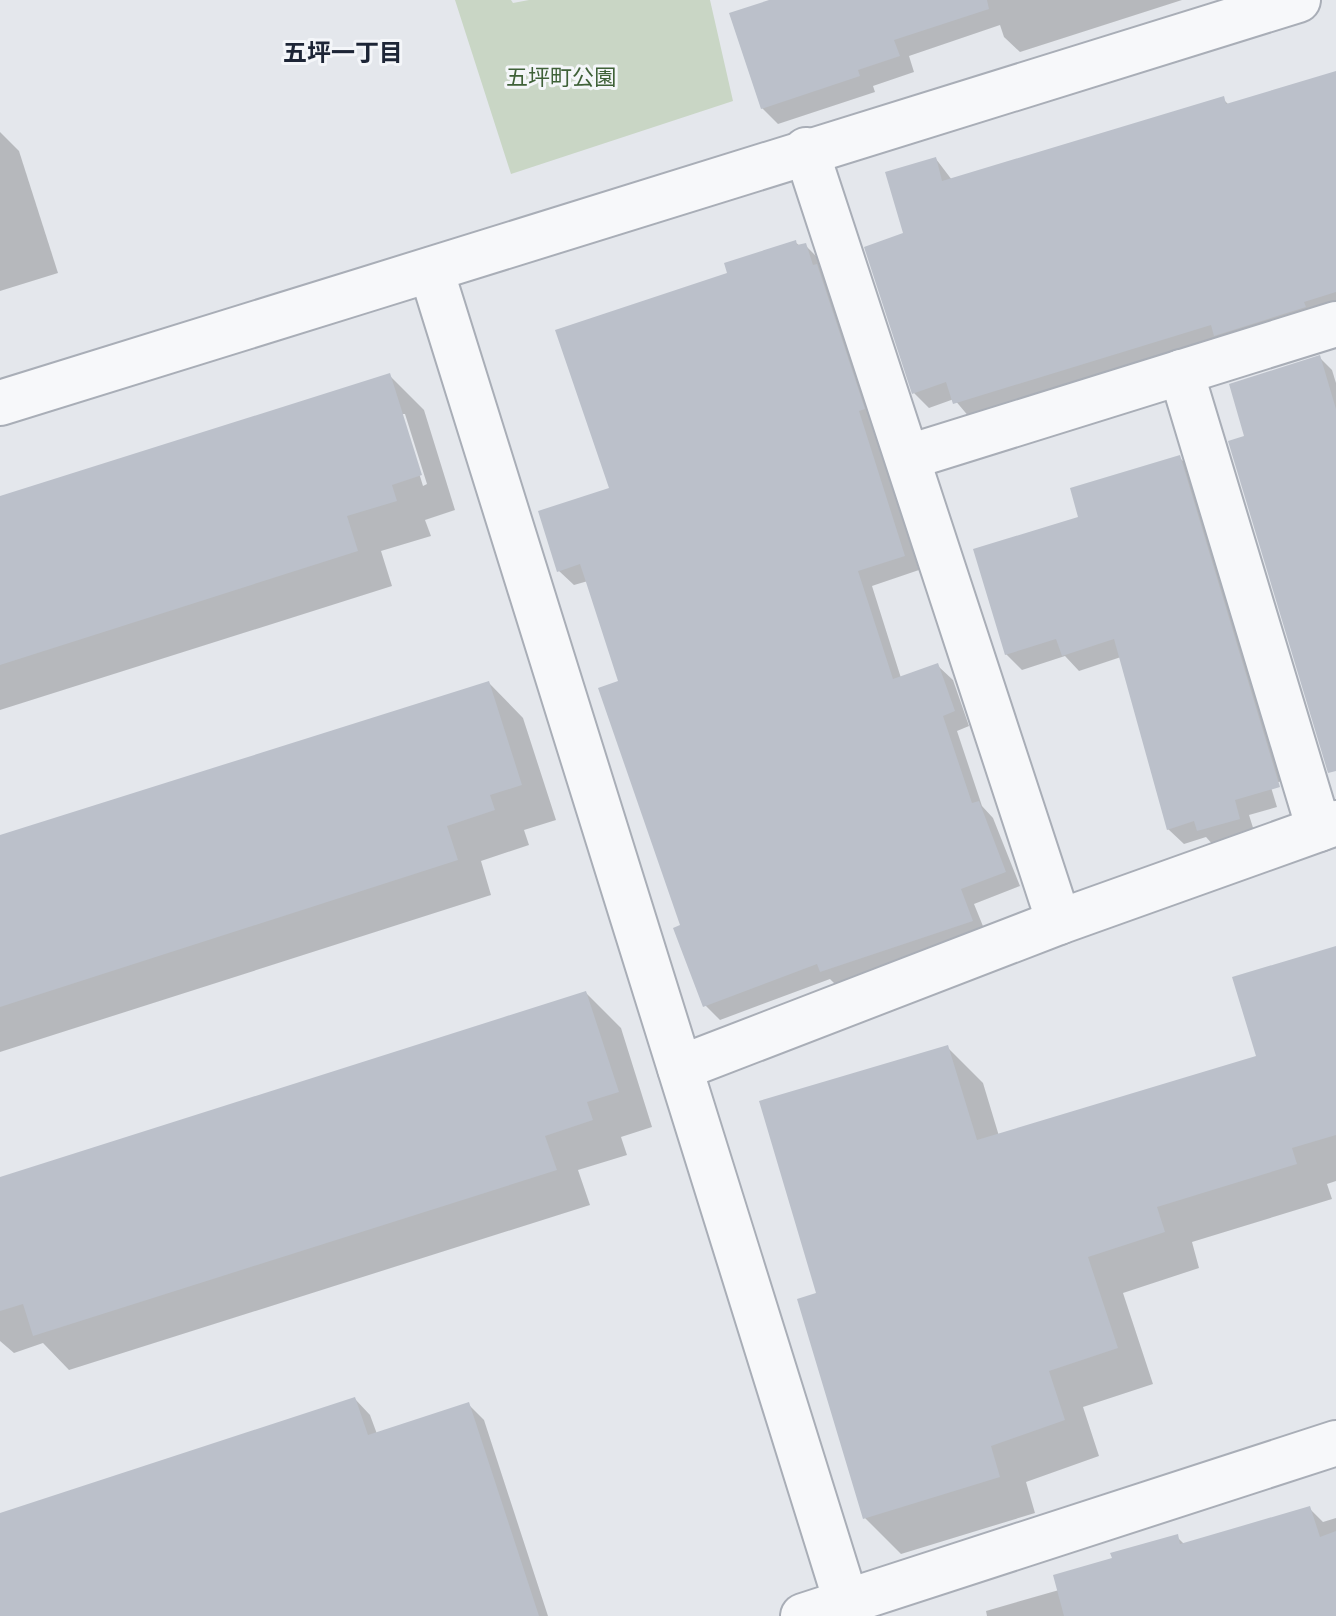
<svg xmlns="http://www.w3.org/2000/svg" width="1336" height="1616" font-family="'Nunito Sans','Noto Sans JP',sans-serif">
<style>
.green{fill:#c9d6c5}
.shadow{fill:#0003;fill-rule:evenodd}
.building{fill:#bbc0ca}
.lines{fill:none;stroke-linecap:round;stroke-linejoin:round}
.minor-casing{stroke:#a9aeb7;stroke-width:48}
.minor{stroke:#f7f8fa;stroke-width:44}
.labels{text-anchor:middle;stroke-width:6;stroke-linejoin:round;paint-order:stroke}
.park-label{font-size:22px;fill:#3f6138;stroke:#f4f6f9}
.neighbourhood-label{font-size:24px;font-weight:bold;fill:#1d2536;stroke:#f4f6f9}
</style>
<rect width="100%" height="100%" fill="#e4e7ec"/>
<!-- green -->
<polygon class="green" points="455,0 511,0 513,3 529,0 710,0 733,101 511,174"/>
<!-- shadow -->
<g class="shadow">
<polygon points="776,0 1182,0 1020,52 1004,37 1000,25 909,56 914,72 873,86 875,92 778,124 762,108"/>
<polygon points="1336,73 1336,311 970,418 954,399 929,408 914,393 905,234 936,159 952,180 1223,99 1229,105"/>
<polygon points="0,132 19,151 58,273 0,291"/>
<polygon points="795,242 800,246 805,245 820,260 878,424 873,426 919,570 872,586 901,678 938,666 953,680 969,726 957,731 982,806 993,818 1020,886 974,904 987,936 837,986 830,979 720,1020 705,1005 621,682 588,581 574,585 559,571 612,489 729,274"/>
<polygon points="1319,357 1332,370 1336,383 1336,762 1247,438"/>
<path d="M389 375 424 410 455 510 425 520 431 536 381 551 392 586 0 710V498ZM401 414H405L427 484 423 486Z"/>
<polygon points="1180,458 1195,473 1287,780 1270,784 1277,807 1249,815 1255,834 1214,846 1206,837 1184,844 1168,829 1121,657 1079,671 1065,656 1022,670 1006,654 1081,519"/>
<polygon points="489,683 523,718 556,820 524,830 529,845 481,861 491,895 0,1052 0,838"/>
<polygon points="1336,948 1336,1181 1327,1184 1332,1199 1192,1242 1199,1268 1123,1293 1153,1384 1083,1407 1099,1456 1026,1482 1035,1513 901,1554 865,1518 819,1295 947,1047 983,1083 999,1136 1259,1057"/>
<polygon points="586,993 621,1028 652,1127 621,1137 627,1155 578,1170 590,1205 69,1370 43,1343 14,1353 0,1341 0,1179"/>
<polygon points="355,1399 370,1415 377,1434 468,1404 484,1420 548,1616 0,1616 0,1516"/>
<polygon points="1310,1509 1323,1522 1336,1518 1336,1616 987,1616 986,1611 1059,1590 1114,1560 1177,1537 1185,1545"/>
</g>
<!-- building -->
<g class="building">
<polygon points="769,0 987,0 989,9 894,40 900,56 858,70 860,76 761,109 729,13"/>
<polygon points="1336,71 1336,292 1304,302 1306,307 1214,336 1211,325 953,404 946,382 912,394 864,247 903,233 885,172 936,157 942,181 1224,96 1226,104"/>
<polygon points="796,240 797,245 806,243 813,265 817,264 865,409 859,411 905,556 858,571 893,679 938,663 955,711 943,716 972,803 979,801 1006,872 961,889 973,921 820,972 817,964 703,1007 673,928 680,925 598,688 618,681 585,579 580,564 557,572 538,511 609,488 555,330 727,273 724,263"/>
<polygon points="1320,355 1336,409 1336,771 1328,773 1228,441 1244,436 1229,384"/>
<polygon points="390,373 422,475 392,485 397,501 347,516 358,551 0,665 0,496"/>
<polygon points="1180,455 1280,787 1235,800 1240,819 1197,831 1194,821 1167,830 1114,639 1062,656 1056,639 1005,655 973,549 1078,517 1070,488"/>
<polygon points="489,681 522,785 490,795 495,810 447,826 458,860 0,1007 0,835"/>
<polygon points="1336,946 1336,1135 1292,1148 1297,1164 1157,1207 1165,1232 1088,1257 1118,1348 1049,1371 1065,1420 991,1446 1000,1477 863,1519 797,1299 816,1293 759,1101 948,1045 977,1140 1256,1056 1232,977"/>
<polygon points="586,991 619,1092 587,1102 593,1120 545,1136 557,1170 33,1336 23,1304 0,1311 0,1177"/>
<polygon points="355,1397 368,1435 469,1402 539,1616 0,1616 0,1513"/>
<polygon points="1310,1506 1320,1537 1336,1531 1336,1616 1064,1616 1053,1575 1112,1558 1110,1553 1178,1534 1180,1544"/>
</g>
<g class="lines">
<defs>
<g id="minor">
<polyline points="806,150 1059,922"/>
<polyline points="431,270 846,1601"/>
<polyline points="1181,372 1319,829"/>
<path d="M0 403C433 270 864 132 1298 0"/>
<polyline points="909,457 1336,324"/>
<polyline points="680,1068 1059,922 1336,823"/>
<polyline points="803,1616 1336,1443"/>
</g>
</defs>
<!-- minor casing -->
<use href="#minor" class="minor-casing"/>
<!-- minor -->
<use href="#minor" class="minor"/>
</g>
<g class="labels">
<!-- park labels -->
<g class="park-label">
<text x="561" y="85">五坪町公園</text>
</g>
<!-- neighbourhood labels -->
<g class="neighbourhood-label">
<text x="343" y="61">五坪一丁目</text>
</g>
</g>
</svg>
